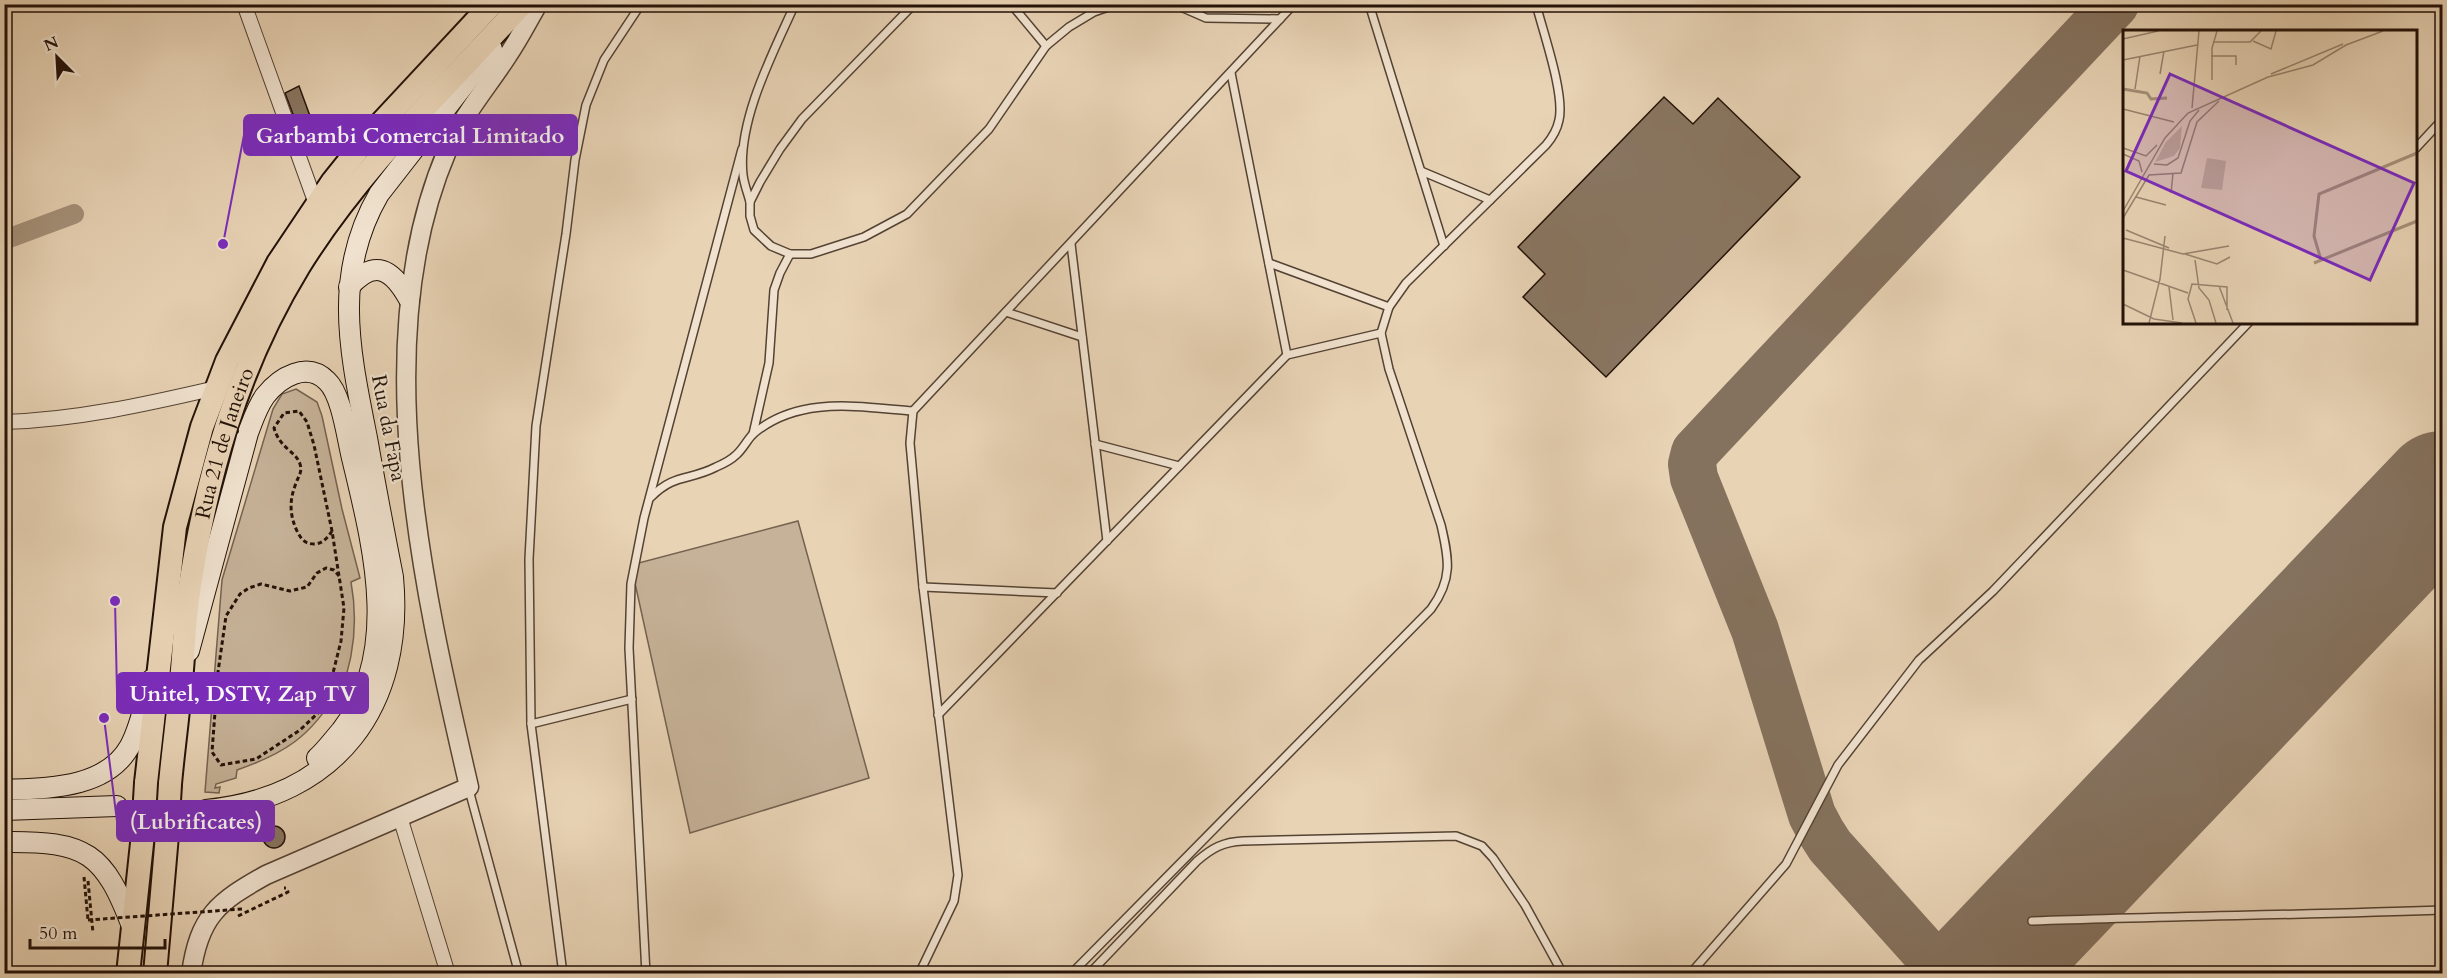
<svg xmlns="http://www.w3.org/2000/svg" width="2447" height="978" font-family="Cardo,serif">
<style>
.green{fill:#c6b298;stroke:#746250;stroke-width:1.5}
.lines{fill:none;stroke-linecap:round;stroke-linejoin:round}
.canal{stroke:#a5917a;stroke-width:20}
.taxiway{stroke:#85725e;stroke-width:48}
.runway{stroke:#85725e;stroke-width:122}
.building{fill:#897662;stroke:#221108;stroke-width:1.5}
.secondary-tunnel{stroke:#cab69b;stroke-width:20;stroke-dasharray:20 10;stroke-linecap:butt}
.service-casing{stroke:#544233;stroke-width:10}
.minor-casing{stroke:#544233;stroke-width:16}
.tertiary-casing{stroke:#544233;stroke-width:21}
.secondary-casing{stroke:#221108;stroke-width:22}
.primary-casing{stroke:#221108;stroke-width:26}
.path{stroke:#221108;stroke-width:3;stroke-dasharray:4.5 3;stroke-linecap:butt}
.service{stroke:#f0e2cf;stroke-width:7}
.minor{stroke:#f0e2cf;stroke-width:14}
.tertiary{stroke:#f0e2cf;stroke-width:18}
.secondary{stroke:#f0e2cf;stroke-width:20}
.primary{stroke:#e8d3b5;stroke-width:22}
.primary-bridge-casing{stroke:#221108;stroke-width:26;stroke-linecap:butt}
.path-bridge{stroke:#221108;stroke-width:3;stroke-dasharray:4.5 3;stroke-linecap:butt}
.primary-bridge{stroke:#e8d3b5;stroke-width:22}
.labels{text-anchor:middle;stroke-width:4.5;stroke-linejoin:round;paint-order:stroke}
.street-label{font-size:21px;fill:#221108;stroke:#f0e2cf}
.inset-river{fill:none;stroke:#a5917a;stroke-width:3}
.inset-road{fill:none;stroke:#998570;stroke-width:1.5}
.view{fill:#7b2cbf;fill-opacity:0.15;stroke:#7b2cbf;stroke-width:3}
.inset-edge{fill:none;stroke:#221108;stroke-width:3}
.leader{fill:none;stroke:#7b2cbf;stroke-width:2}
.callout-dot{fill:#7b2cbf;stroke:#f0e2cf;stroke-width:2}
.callout{fill:#7b2cbf;stroke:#7b2cbf;stroke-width:2}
.callout-label{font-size:22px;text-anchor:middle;font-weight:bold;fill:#fff}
</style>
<rect width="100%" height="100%" fill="#e8d3b5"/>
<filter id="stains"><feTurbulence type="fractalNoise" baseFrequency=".00333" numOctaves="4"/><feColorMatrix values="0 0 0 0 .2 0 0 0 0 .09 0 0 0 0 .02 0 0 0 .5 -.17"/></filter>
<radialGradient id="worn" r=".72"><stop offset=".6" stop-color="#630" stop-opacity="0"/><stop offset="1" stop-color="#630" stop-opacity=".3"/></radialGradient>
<!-- green -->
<g class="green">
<path d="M296 389 317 402 322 416 342 509 360 578 351 582C358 620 354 658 340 694L336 693C311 737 283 754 237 770L236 778 216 784 215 788 220 787 219 793 205 792 222 580 273 409 282 394Z"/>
<polygon points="798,521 869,778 690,833 631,565"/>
</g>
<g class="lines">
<!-- canal -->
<polyline class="canal" points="4,240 74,214"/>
<!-- taxiway -->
<polyline class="taxiway" points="1945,974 1830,846 1821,832 1812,815 1755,630 1694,478 1692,464 1695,452 2115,4"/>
<!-- runway -->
<polyline class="runway" points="1982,974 2442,492"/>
</g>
<!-- building -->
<g class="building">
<polygon points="299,86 317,135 305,146 285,93"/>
<polygon points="1664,97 1693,124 1718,98 1800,177 1606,377 1523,297 1545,274 1518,247"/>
<circle cx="274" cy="837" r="11"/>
</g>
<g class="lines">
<!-- secondary-tunnel -->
<polyline class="secondary-tunnel" points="116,815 206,810"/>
<defs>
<g id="service">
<polyline points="914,4 802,119 780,149 760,182 750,202 750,216 754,230 771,246 790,254 811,254 864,237 907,214 989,129 1046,46 1069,27 1094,12 1117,4"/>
<polyline points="1011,4 1046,46"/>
<polyline points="1174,4 1206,18 1280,19"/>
<polyline points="1369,4 1444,246"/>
<polyline points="1231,73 1287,355"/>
<polyline points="2416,148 2442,120"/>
<polyline points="1421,171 1490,200"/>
<path d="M750 202C748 194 744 184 743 175 737 121 773 53 795 4"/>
<polyline points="1071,244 1107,541"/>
<polyline points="1269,263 1389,307"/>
<polyline points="1006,312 1082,337"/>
<polyline points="753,434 769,363 774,290 780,273 790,254"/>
<polyline points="1095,444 1179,466"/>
<path d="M651 497C675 473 689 481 716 467 723 464 731 460 736 455 743 449 747 440 753 434 799 395 859 407 913 411"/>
<polyline points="923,587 1057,593"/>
<polyline points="938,715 1287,355 1381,333"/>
<polyline points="531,724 632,699"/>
<polyline points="469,790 519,974"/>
<path d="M2032 921C2169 916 2306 915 2442 910"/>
<polyline points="563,974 531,724 529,559 536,426 566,234 575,160 586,105 604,60 641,4"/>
<polyline points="646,974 629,648 631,584 644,518 742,149"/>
<polyline points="919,974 954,901 958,875 923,587 910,443 913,411 1294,4"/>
<path d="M1071 974 1431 609C1453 579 1449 559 1441 525L1389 369 1381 333 1389 307 1406 283 1546 145C1552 138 1557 130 1559 120 1565 94 1543 32 1536 4"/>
<path d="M1089 974 1197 861C1212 848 1223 842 1243 841L1456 836 1482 846 1493 858 1525 905 1563 974"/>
<polyline points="1690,974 1786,864 1838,765 1919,660 1993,591 2249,322"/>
</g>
<g id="minor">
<polyline points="244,4 316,204"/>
<path d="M4 422C76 420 147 404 216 388"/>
<polyline points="400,817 448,974"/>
</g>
<path id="tertiary" d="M191 974C199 916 218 902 266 875L469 787C424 592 365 342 447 151 462 116 488 86 508 55 519 39 528 21 538 4"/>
<g id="secondary">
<path d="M349 287C375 258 392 269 409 299"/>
<path d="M189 651 248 433C253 420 257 407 265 396 280 377 307 361 327 381 342 395 347 438 352 458 373 546 402 652 341 731 333 740 326 750 317 758"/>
<path d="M4 790C48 788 106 789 130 746 141 726 145 701 151 680"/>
<polyline points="4,810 117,806"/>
<path d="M206 810C337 797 405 706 393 577 384 531 375 484 367 438 350 352 332 275 379 194L492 49"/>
<path d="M4 842C87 841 104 852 133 929"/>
</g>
<g id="primary">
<polyline points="146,783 175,527 202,427 227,361 278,263 333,181 369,136 492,4"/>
<path id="s1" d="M170 784C173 750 178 715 181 680 184 653 184 626 188 599 205 481 236 369 299 266 359 169 445 88 522 4"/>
<polyline points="128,974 143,834"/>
<polyline points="155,974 167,835"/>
</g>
</defs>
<!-- service casing -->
<use href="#service" class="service-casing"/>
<!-- minor casing -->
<use href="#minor" class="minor-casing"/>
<!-- tertiary casing -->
<use href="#tertiary" class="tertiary-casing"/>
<!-- secondary casing -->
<use href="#secondary" class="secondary-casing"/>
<!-- primary casing -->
<use href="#primary" class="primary-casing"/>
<!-- path -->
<g class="path">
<path d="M332 531C328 537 323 544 314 544 305 544 301 539 297 531 290 516 289 502 295 486 297 478 303 473 300 464 296 451 280 449 274 428L284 413 299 411 307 422 314 445 332 531 344 608 341 641 329 689 318 713 300 730 256 759 221 765 212 752 218 672 226 616 240 594 249 588 261 584 290 591 307 587 317 573 326 568 334 570 340 577"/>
<polyline points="84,877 88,920"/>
<polyline points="88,881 93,933"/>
<polyline points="238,916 288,892 286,888 284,888"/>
</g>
<!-- service -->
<use href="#service" class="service"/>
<!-- minor -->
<use href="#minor" class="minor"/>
<!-- tertiary -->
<use href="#tertiary" class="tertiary"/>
<!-- secondary -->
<use href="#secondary" class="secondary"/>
<!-- primary -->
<use href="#primary" class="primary"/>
<defs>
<g id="primary-bridge">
<polyline points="143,834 146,783"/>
<polyline points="167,835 170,784"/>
</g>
</defs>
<!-- primary-bridge casing -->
<use href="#primary-bridge" class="primary-bridge-casing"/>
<!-- path-bridge -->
<polyline class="path-bridge" points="88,920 242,909"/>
<!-- primary-bridge -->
<use href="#primary-bridge" class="primary-bridge"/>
</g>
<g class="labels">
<!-- street labels -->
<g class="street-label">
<text transform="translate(389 428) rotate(79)" y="7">Rua da Fapa</text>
<text dy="7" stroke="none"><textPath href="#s1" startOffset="346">Rua 21 de Janeiro</textPath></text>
</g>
</g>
<!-- overview -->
<g transform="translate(2123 30)">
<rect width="294" height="294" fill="#e8d3b5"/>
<path d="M59 96 57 118 51 126 32 132 43 112ZM84 128 103 131 99 160 78 158Z" fill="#c6b298"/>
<path class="inset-river" d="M0 59 24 63 28 69 44 68M198 230 191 206 196 164 294 123M191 233 294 191"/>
<path class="inset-road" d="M0 9 35 1M130 11 148 19 153 1M91 12H127L138 1M88 26H113V35M0 30 74 15M37 44 41 21M148 44 220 14M89 50V18L94 1M12 59 17 26M69 78 76 1M0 79 51 92M0 118 23 126 34 115M0 124 16 131 19 142M31 134 44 135 55 128 67 91 76 80M48 163 50 143M13 167 43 175M0 181 42 108 65 83 145 47 190 35 223 15 260 1M0 188 26 145 58 143 74 92 96 71M3 200 46 218M0 208 60 224 106 216M62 224 94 234 107 227M72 230 76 258 86 270 93 293M0 240 65 263M96 256 110 293M46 257 50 290M0 274 31 289 59 293M26 293 37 249 42 206M73 293 65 269 69 254 104 257V280"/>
<path class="view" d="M47 44 291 153 247 250 3 141Z"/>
<rect width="294" height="294" class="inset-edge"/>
</g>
<!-- callouts -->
<path class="leader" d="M223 244L244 135M115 601L117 693M104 718L117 821"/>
<g class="callout-dot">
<circle cx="223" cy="244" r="6"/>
<circle cx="115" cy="601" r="6"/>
<circle cx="104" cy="718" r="6"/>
</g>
<g class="callout">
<rect x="244" y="115" width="333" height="40" rx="6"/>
<rect x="117" y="673" width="251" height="40" rx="6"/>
<rect x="117" y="801" width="157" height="40" rx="6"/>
</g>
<g class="callout-label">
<text x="410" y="143">Garbambi Comercial Limitado</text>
<text x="243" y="701">Unitel, DSTV, Zap TV</text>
<text x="196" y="829">(Lubrificates)</text>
</g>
<!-- margin -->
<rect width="2447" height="978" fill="none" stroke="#e8d3b5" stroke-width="24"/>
<rect x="6" y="6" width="2435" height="966" fill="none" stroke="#221108" stroke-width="3"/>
<rect x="12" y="12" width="2423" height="954" fill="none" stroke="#221108" stroke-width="1.5"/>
<!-- north arrow -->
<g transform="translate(57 57) rotate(336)" stroke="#f0e2cf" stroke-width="4.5" paint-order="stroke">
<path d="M0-4.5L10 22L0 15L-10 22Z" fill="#221108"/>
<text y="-9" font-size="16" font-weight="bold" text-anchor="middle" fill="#221108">N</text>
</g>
<!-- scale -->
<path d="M30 939v9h135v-9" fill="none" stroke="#221108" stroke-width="3"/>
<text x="39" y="939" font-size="18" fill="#221108" stroke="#f0e2cf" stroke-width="4.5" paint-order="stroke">50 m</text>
<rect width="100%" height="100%" filter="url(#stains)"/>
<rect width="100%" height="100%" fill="url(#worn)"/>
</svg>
